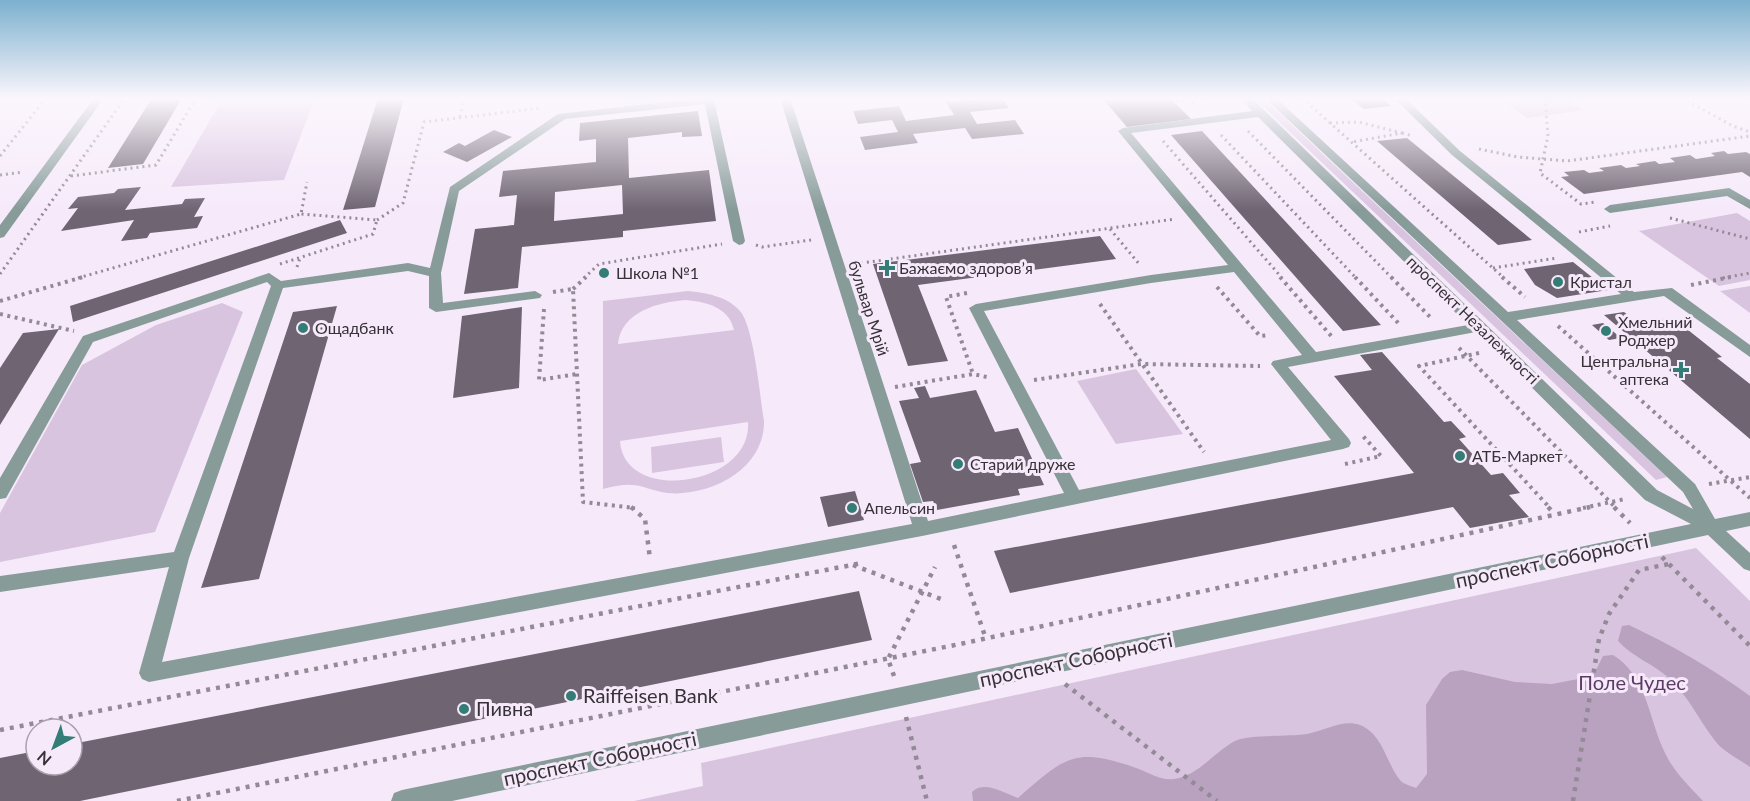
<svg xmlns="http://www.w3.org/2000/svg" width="1750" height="801" font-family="Lato,sans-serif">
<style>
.green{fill:#d9c4e0;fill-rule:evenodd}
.forest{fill:#b9a1c0}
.building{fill:#6e6472;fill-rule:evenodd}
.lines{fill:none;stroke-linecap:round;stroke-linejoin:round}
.path-far2{stroke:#928a95;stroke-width:3;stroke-dasharray:2 4;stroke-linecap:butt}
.path-far1{stroke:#928a95;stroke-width:4;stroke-dasharray:3 4.5;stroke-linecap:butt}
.path{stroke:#928a95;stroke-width:4.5;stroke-dasharray:4 6;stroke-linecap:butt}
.minor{fill:#879b99;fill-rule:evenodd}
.poi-dot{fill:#347c76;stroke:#f6eafa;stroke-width:2}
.labels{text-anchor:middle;stroke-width:6;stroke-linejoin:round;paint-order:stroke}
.poi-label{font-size:16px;fill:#363238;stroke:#f6eafa;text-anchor:start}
.street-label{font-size:16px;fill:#363238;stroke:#f6eafa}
.near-street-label{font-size:20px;fill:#363238;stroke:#f6eafa}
.near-park-label{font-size:20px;fill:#5c3a66;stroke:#f6eafa}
.near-poi-label{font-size:20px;fill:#363238;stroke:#f6eafa;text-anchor:start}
</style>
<rect width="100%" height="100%" fill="#f6eafa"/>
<!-- green -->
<g class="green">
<polygon points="223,98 315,98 284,180 171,187"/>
<polygon points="1254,98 1263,98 1667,477 1656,480"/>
<polygon points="1498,98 1565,98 1584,110 1527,118"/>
<polygon points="1737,213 1750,221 1750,280 1719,286 1639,231"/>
<polygon points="1750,286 1750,313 1720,291"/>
<path d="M688 291C706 293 727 296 740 311 754 327 760 397 764 421 765 469 711 497 667 493 655 492 643 485 631 485 622 484 612 487 603 489V301ZM686 300C706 302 729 307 734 330L618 344C621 312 658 302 686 300ZM748 422C753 486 624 505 620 441Z"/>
<polygon points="222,303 243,312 155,532 0,562 0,513 82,365 156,325"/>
<polygon points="1136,369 1183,434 1116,444 1077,381"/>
<polygon points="721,437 724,462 652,473 651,447"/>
<polygon points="1696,548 1750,601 1750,801 634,801 703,786 701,763"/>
</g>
<!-- forest -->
<g class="forest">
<path d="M1629 625C1671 645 1712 668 1750 696V767C1740 760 1724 752 1716 742 1700 722 1689 697 1670 679 1654 664 1632 657 1618 641L1622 626Z"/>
<path d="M1613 655C1648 677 1648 718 1665 753 1674 772 1689 786 1703 801H973L972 792C984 780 1004 793 1018 798 1066 756 1075 746 1139 769 1149 773 1162 781 1174 779 1198 776 1214 752 1235 741 1249 734 1290 737 1307 734 1324 731 1343 719 1360 725 1383 734 1386 763 1400 780 1403 784 1411 786 1416 788L1427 774 1426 705 1442 679 1450 672 1462 670 1515 682 1552 684 1589 677 1595 672 1603 656Z"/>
</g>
<!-- building -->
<g class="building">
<polygon points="152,98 182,98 143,164 108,168"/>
<polygon points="378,98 404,98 375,207 343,210"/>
<polygon points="989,98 1002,98 1009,108 970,112 977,124 1015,120 1024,134 972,139 965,128 913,134 918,143 865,150 860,137 898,132 892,120 858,124 853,111 899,106 906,121 954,115 946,102"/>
<polygon points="1102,98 1170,98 1191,119 1127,127"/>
<polygon points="1350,98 1381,98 1391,106 1364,109"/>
<path d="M698 111 702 136 682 137V132L628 138 629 178 709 170 716 221 623 231V237L522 247 518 288 464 294 475 229 514 225 517 195 499 197 503 171 596 162V139L579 141 580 123ZM622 185 623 214 554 221 555 192Z"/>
<polygon points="494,130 512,137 467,162 443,152 459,143 465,146"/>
<polygon points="1202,131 1381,325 1343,331 1171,135"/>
<polygon points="1407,138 1532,240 1498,245 1377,141"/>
<polygon points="1724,151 1728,154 1746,152 1750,154 1750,177 1742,172 1584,194 1561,177 1569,176 1564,172 1584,170 1589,173 1604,171 1599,168 1621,165 1626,168 1640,166 1636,164 1655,161 1659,164 1675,162 1670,158 1690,155 1696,159 1715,156 1711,153"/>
<polygon points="141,187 125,210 182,204 185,199 205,198 194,217 203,216 197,228 150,233 147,238 121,241 134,220 61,231 78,208 68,209 78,197 114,193 118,189"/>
<polygon points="340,220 347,233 73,322 70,306"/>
<polygon points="1100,236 1116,259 918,285 948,361 908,366 873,264"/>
<polygon points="1573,262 1608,290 1557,298 1535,285 1524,269"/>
<polygon points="337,306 259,579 201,588 293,312"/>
<polygon points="522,307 519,388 453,398 462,316"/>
<polygon points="1624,312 1639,324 1673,318 1722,357 1717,358 1750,384 1750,439 1604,315"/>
<polygon points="1603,323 1621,338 1609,340 1592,325"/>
<polygon points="59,329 0,425 0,368 23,333"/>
<polygon points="1382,352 1444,422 1451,421 1466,437 1459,439 1491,475 1503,473 1520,493 1509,495 1529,517 1470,528 1453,507 1010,593 994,551 1414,473 1334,376 1372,370 1360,355"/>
<polygon points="925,386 930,398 976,390 995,432 1018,428 1044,485 1018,489 1020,495 937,510 933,501 923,502 910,464 921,462 899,401 919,398 914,388"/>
<polygon points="855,491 864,520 828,527 820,497"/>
<polygon points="859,591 872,640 80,801 0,801 0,758 36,751 36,765 72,765 72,744"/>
</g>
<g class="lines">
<!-- path-far2 -->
<g class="path-far2">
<polyline points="1188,98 1196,107"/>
<polyline points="1302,98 1504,278"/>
<polyline points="1545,98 1548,136 1540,173 1581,204 1596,202"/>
<polyline points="1682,98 1733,126 1750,132"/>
<polyline points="1745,98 1750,100"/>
<polyline points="1176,101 1209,98"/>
<polyline points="460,117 464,98"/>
<polyline points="1330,123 1359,122 1402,133 1352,142"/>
<polyline points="1248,131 1392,278"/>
<polyline points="1402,133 1413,136"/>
<polyline points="1221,135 1356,278"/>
<polyline points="1163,141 1282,278"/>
<polyline points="1479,149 1518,157 1567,161 1750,136"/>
<polyline points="0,156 46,98"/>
<polyline points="0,175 23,172"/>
<polyline points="71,176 156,165 196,98"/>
<polyline points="1670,218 1750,239"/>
<polyline points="377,220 403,203 424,122 541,108"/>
<polyline points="1110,229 1140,265"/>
<polyline points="1579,232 1610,226"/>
<polyline points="756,245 762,247 811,240"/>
<polyline points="280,264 373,234 377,220 301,214"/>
<polyline points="855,264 1175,219"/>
<polyline points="297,267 300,258"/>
<polyline points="1493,268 1557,258"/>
<polyline points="0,274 125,98"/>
<polyline points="78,278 301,214 307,182"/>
<polyline points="584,278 599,264 722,244"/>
<polyline points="1723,278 1750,273"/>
</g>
<!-- path-far1 -->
<g class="path-far1">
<polyline points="1280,277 1333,338"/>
<polyline points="1355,277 1401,326"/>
<polyline points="1391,277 1432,319"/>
<polyline points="1502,277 1525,297"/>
<polyline points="1691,285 1731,277"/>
<polyline points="1217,287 1260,336 1269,335"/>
<polyline points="573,289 586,277"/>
<polyline points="553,292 573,289 583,502 635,508"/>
<polyline points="967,293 946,297 973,374"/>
<polyline points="0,301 83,277"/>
<polyline points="1100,304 1204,452"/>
<polyline points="544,309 539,380 577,374"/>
<polyline points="0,314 74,331"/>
<polyline points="1558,326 1750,498"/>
<polyline points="1459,348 1616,508"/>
<polyline points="1479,353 1419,366 1550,508"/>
<polyline points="1034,380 1141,364 1260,366"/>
<polyline points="895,387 973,374 991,378"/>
<polyline points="1345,464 1381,456 1362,435"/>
<polyline points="1709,484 1750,477"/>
<polyline points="1583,508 1625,499"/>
</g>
<!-- path -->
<g class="path">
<polyline points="631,507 645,519 650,559"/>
<polyline points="1548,507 1555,514"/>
<polyline points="1614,507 1630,523"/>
<polyline points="954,545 986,639"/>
<polyline points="1662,557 1750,646"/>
<polyline points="853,565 946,601"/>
<polyline points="894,676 888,659 935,567"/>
<polyline points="1065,684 1217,801"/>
<polyline points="906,717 927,801"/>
<polyline points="0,730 862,563"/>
<polyline points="177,801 960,644 1590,507"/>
<polyline points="1573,801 1599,639 1609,614 1639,570 1669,564"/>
</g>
<!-- minor -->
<g class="minor">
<polygon points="94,98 104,98 4,237 0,238 0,225"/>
<path d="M702 98H712L714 100 745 241 743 244 739 245 733 241 705 104 565 119 459 191 441 273 443 303 535 291 542 295 540 298 436 312 429 308V276L408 271 283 288 189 558 162 662 912 524 780 98H790L928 521 1064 493 969 308 976 304 1151 275 1228 265 1118 131 1123 128 1252 111 1240 98H1251L1265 111 1657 490 1693 509 1683 492 1265 98H1276L1508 312 1621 294 1452 155 1394 98H1405L1460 151 1634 292 1672 288 1750 345V357L1664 296 1517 320 1695 484 1715 519 1750 512V526L1726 531 1750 553V571L1744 569 1708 535 452 801H391L394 793 402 790 1691 524 1645 500 1476 332 1288 367 1349 439 1351 443 1349 447 1343 449 922 536 149 682 142 679 139 673 169 567 0 592V576L174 552 271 286 267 282 93 342 6 498 0 499V478L83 336 269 273 281 281 408 263 430 268 450 187 558 114ZM1258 117 1468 325 1316 352 1131 133ZM1234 272 1302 355 1273 361 1271 364 1331 440 1079 490 984 311 1151 283Z"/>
<polygon points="1729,188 1750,200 1750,209 1727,196 1610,213 1604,209 1610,205"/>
</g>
</g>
<!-- sky -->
<linearGradient id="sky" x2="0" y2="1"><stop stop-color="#7cb0ce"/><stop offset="0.47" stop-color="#fbf6fd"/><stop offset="1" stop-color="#fbf6fd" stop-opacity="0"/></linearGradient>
<rect width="1750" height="210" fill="url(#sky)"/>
<!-- markers -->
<g class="poi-dot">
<path d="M884 259h6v6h6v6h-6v6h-6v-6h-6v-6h6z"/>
<circle cx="604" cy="273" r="6"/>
<circle cx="1558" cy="282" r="6"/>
<circle cx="303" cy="328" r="6"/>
<circle cx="1606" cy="331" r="6"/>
<path d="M1678 361h6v6h6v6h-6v6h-6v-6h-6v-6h6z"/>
<circle cx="1460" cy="456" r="6"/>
<circle cx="958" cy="464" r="6"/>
<circle cx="852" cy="508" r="6"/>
<circle cx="571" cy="696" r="6"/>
<circle cx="464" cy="709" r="6"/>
</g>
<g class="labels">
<!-- poi labels -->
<g class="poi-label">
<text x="899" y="274">Бажаємо здоровʼя</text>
<text x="616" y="279">Школа №1</text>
<text x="1570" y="288">Кристал</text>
<text x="1618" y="328">Хмельний<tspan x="1618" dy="18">Роджер</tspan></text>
<text x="315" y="334">Ощадбанк</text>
<text x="1669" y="367" text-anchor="end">Центральна<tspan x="1669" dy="18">аптека</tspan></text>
<text x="1472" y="462">АТБ-Маркет</text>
<text x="970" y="470">Старий друже</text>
<text x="864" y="514">Апельсин</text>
</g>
<!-- street labels -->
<g class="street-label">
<text transform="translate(869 308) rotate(72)" y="6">бульвар Мрій</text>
<text transform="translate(1473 320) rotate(44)" y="6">проспект Незалежності</text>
</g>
<!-- near-street labels -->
<g class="near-street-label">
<text transform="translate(1552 561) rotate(-12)" y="7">проспект Соборності</text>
<text transform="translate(1076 660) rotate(-12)" y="7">проспект Соборності</text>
<text transform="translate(600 759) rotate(-12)" y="7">проспект Соборності</text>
</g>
<!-- near-park labels -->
<g class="near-park-label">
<text x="1632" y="690">Поле Чудес</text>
</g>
<!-- near-poi labels -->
<g class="near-poi-label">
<text x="583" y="703">Raiffeisen Bank</text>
<text x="476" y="716">Пивна</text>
</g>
</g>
<!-- north arrow -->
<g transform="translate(54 747) rotate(221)"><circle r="28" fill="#f6eafa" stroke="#a9a0ac" stroke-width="1.5"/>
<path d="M0-4.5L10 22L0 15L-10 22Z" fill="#347c76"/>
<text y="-9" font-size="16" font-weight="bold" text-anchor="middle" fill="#363238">N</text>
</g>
</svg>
